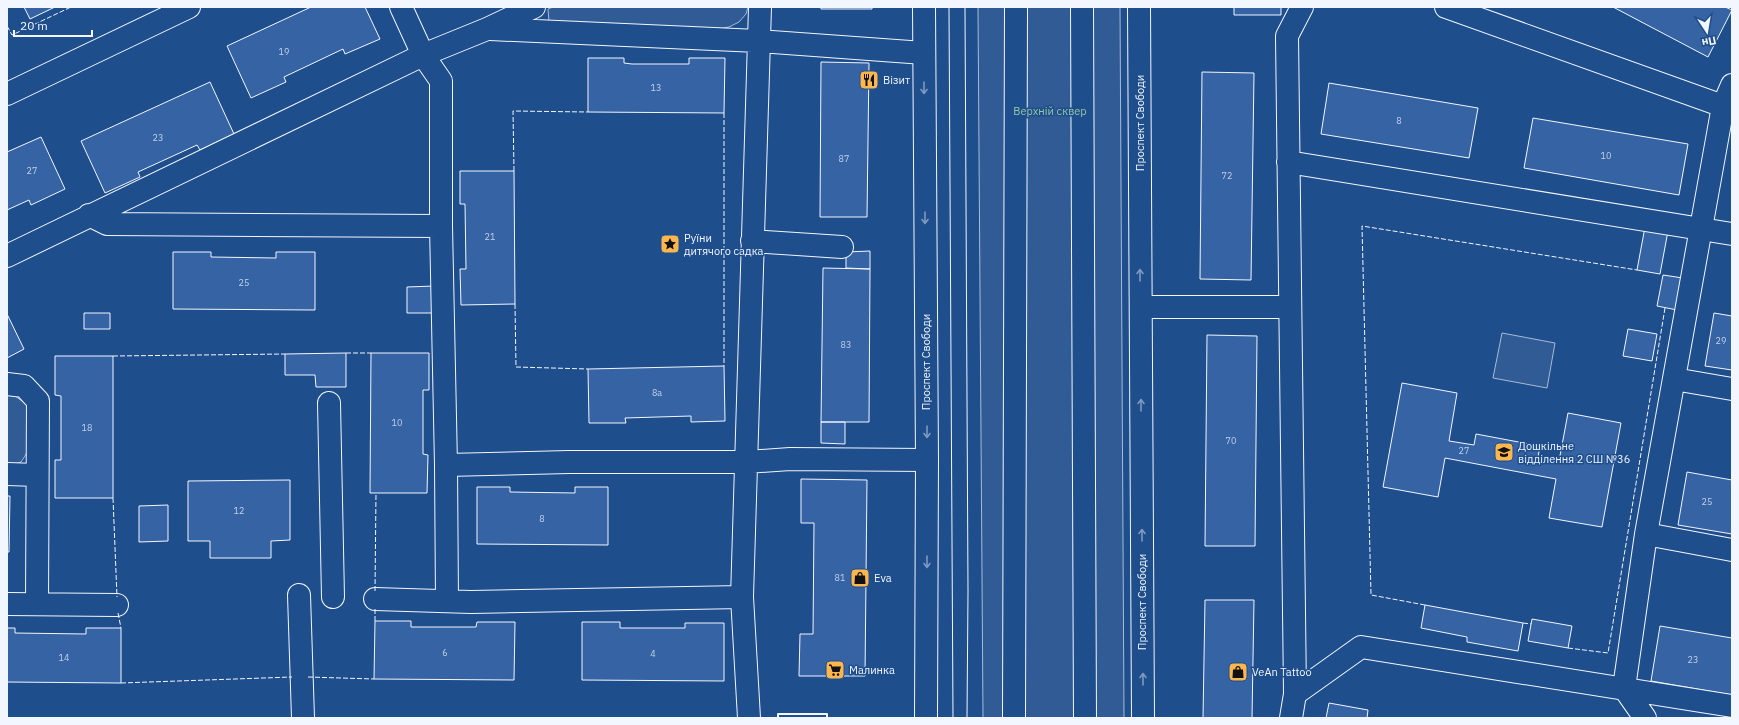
<svg xmlns="http://www.w3.org/2000/svg" width="1739" height="725" font-family="'IBM Plex Sans',sans-serif">
  <style>
    .built { fill: #305b95; stroke: #a8bbd7 }
    .building { fill: #3563a3; stroke: #f2f6ff }
    .lines { fill: none; stroke-linecap: round; stroke-linejoin: round }
    .minor-casing { stroke: #f2f6ff; stroke-width: 24 }
    .major-casing { stroke: #f2f6ff; stroke-width: 24 }
    .minor { stroke: #1f4e8c; stroke-width: 22 }
    .major { stroke: #1f4e8c; stroke-width: 22 }
    .tram { stroke: #f2f6ff; stroke-width: 1 }
    .fence { stroke: #f2f6ff; stroke-width: 1; stroke-dasharray: 5 2; stroke-linecap: butt }
    .wall { stroke: #f2f6ff; stroke-width: 2 }
    .oneway { stroke: #7e9ac0 }
    .labels { text-anchor: middle; stroke-width: 3; stroke-linejoin: round; paint-order: stroke }
    .number-label { font-size: 9px; fill: #c3d1e8 }
    .poi-label { font-size: 11px; fill: #f2f6ff; stroke: #1f4e8c; text-anchor: start }
    .park-label { font-size: 11px; fill: #97c8a6; stroke: #1f4e8c }
    .street-label { font-size: 11px; fill: #f2f6ff; stroke: #1f4e8c }
  </style>
  <rect width="100%" height="100%" fill="#1f4e8c"/>
  <path class="built" d="M 553,7 L 748,7 L 746,14 L 739,22 L 729,27 L 718,29 L 549,22 L 548,9 Z
    M 978,7 L 1120,7 L 1124,718 L 983,718 Z
    M 1502,333 L 1555,343 L 1547,388 L 1493,378 Z
    M 7,393 L 15,396 L 29,406 L 30,446 L 25,456 L 21,462 L 7,467 Z"/>
  <path class="building" d="M 24,7 L 55,7 L 30,19 Z
    M 311,7 L 365,7 L 380,39 L 345,54 L 343,49 L 284,77 L 286,82 L 251,98 L 227,46 Z
    M 821,7 L 872,7 L 872,9 L 821,9 Z
    M 1234,7 L 1281,7 L 1281,15 L 1234,15 Z
    M 1613,7 L 1725,7 L 1732,10 L 1708,57 Z
    M 588,58 L 624,58 L 624,63 L 632,64 L 689,64 L 689,58 L 725,58 L 724,113 L 588,112 Z
    M 821,62 L 869,63 L 867,217 L 820,217 Z
    M 1202,72 L 1254,73 L 1251,280 L 1200,279 Z
    M 210,82 L 234,134 L 200,150 L 197,145 L 138,172 L 140,177 L 105,193 L 81,141 Z
    M 1329,83 L 1478,108 L 1469,158 L 1321,134 Z
    M 1533,118 L 1688,144 L 1679,195 L 1524,168 Z
    M 41,137 L 65,189 L 31,205 L 29,200 L 7,210 L 7,152 Z
    M 460,171 L 514,171 L 515,304 L 461,305 L 460,269 L 466,269 L 465,204 L 460,204 Z
    M 1645,227 L 1668,231 L 1660,274 L 1637,270 Z
    M 870,251 L 870,269 L 846,268 L 846,252 Z
    M 173,252 L 211,252 L 211,257 L 276,258 L 276,252 L 315,252 L 315,310 L 173,309 Z
    M 823,268 L 870,269 L 869,422 L 821,422 Z
    M 1663,275 L 1683,278 L 1677,310 L 1657,306 Z
    M 434,286 L 434,313 L 407,313 L 407,287 Z
    M 84,313 L 110,313 L 110,329 L 84,329 Z
    M 1714,313 L 1732,316 L 1732,370 L 1705,366 Z
    M 7,314 L 24,349 L 7,358 Z
    M 1628,329 L 1657,334 L 1652,361 L 1623,356 Z
    M 1207,335 L 1257,336 L 1255,546 L 1205,546 Z
    M 346,353 L 346,387 L 316,387 L 315,375 L 285,375 L 285,354 Z
    M 371,353 L 429,353 L 429,390 L 423,390 L 423,454 L 428,455 L 427,493 L 370,493 Z
    M 55,356 L 113,356 L 113,498 L 55,498 L 55,460 L 61,460 L 61,396 L 55,395 Z
    M 724,366 L 725,421 L 691,422 L 691,416 L 625,418 L 626,423 L 589,423 L 588,369 Z
    M 1402,383 L 1457,393 L 1449,441 L 1474,445 L 1476,434 L 1540,446 L 1538,457 L 1559,461 L 1568,413 L 1621,423 L 1602,527 L 1549,518 L 1556,479 L 1445,458 L 1438,497 L 1383,487 Z
    M 821,422 L 845,422 L 845,444 L 821,443 Z
    M 1687,472 L 1732,480 L 1732,534 L 1678,525 Z
    M 801,479 L 867,480 L 865,676 L 799,676 L 800,634 L 813,634 L 814,523 L 801,523 Z
    M 290,480 L 290,540 L 271,541 L 271,558 L 210,558 L 210,541 L 188,541 L 188,481 Z
    M 477,487 L 510,487 L 510,492 L 575,493 L 575,487 L 608,487 L 608,545 L 477,544 Z
    M 7,496 L 10,496 L 9,552 L 7,552 Z
    M 168,505 L 168,541 L 139,542 L 139,506 Z
    M 1205,600 L 1254,600 L 1252,718 L 1203,718 Z
    M 1425,605 L 1523,623 L 1518,651 L 1467,642 L 1467,637 L 1421,628 Z
    M 1532,619 L 1572,626 L 1568,648 L 1528,641 Z
    M 375,621 L 411,621 L 411,627 L 476,627 L 477,622 L 515,622 L 514,680 L 374,679 Z
    M 582,622 L 620,622 L 620,628 L 685,628 L 685,623 L 724,623 L 724,681 L 582,680 Z
    M 1660,626 L 1732,638 L 1732,695 L 1651,681 Z
    M 7,628 L 15,628 L 15,633 L 86,634 L 86,628 L 121,628 L 121,683 L 7,682 Z
    M 1329,703 L 1368,710 L 1367,718 L 1326,718 Z"/>
  <g class="lines">
    <g class="minor-casing">
      <path id="minor" d="M 401,7 L 423,55 L 441,81 L 441,226
        M 1082,7 L 1085,718
        M 1446,7 L 1723,106
        M 490,29 L 758,41 L 924,53
        M 7,94 L 189,7
        M 1288,162 L 1732,234
        M 89,215 L 107,224 L 441,226 L 446,465
        M 752,241 L 842,247
        M 7,256 L 423,55 L 487,29 L 534,7
        M 1141,307 L 1290,307
        M 1674,379 L 1732,389
        M 7,384 L 24,386 L 38,401 L 37,604
        M 329,403 L 333,597
        M 7,474 L 37,475
        M 1646,534 L 1732,550
        M 299,595 L 303,718
        M 375,599 L 471,602 L 742,597
        M 447,601 L 446,465 L 569,462 L 746,462 L 790,459 L 927,460
        M 7,604 L 117,605
        M 1295,694 L 1361,647 L 1732,706
        M 749,718 L 742,597 L 760,7
        M 1014,718 L 1016,7
        M 1291,718 L 1295,694 L 1287,36 L 1302,7
        M 1645,718 L 1624,688 L 1646,534 L 1723,106 L 1732,85"/>
    </g>
    <g class="major-casing">
      <path id="major" d="M 924,7 L 927,460 L 926,718
        M 1139,7 L 1143,718"/>
    </g>
    <use href="#minor" class="minor"/>
    <use href="#major" class="major"/>
    <path class="tram" d="M 949,7 L 953,718
      M 965,7 L 968,592 L 967,718"/>
    <path class="fence" d="M 7,26 L 12,35 L 71,7
      M 724,113 L 724,366
      M 514,171 L 513,111 L 588,112
      M 515,304 L 516,367 L 588,369
      M 346,353 L 371,353
      M 113,356 L 285,354
      M 113,498 L 117,597
      M 375,591 L 376,493
      M 1425,605 L 1371,595 L 1362,226 L 1637,270
      M 118,613 L 121,628
      M 375,621 L 375,607
      M 1523,623 L 1531,624
      M 1568,648 L 1608,653 L 1665,308
      M 308,677 L 374,679
      M 121,683 L 292,677"/>
    <path class="wall" d="M 778,718 L 778,714 L 827,714 L 827,718"/>
  </g>
  <defs><path id="oneway-shaft" d="M-6 0H5M1.5-3L5.5 0L1.5 3" fill="none" stroke-width="1.6" stroke-linecap="round" stroke-linejoin="round"/></defs>
  <g class="oneway">
    <use href="#oneway-shaft" transform="translate(924 88) rotate(90)"/>
    <use href="#oneway-shaft" transform="translate(925 218) rotate(90)"/>
    <use href="#oneway-shaft" transform="translate(1140 275) rotate(-90)"/>
    <use href="#oneway-shaft" transform="translate(1141 405) rotate(-90)"/>
    <use href="#oneway-shaft" transform="translate(927 432) rotate(90)"/>
    <use href="#oneway-shaft" transform="translate(1142 535) rotate(-90)"/>
    <use href="#oneway-shaft" transform="translate(927 562) rotate(90)"/>
    <use href="#oneway-shaft" transform="translate(1143 679) rotate(-90)"/>
  </g>
  <defs>
    <g id="restaurant-square" transform="scale(1)"><rect x="-9" y="-9" width="18" height="18" rx="4" fill="#ffb74d" stroke="#1f4e8c"/><path d="M-5-6h1v4h1v-4h1v4h1v-4h1v5L-1.5 .5V6h-2V.5L-5-1ZM5-6V6H3V1.5H1.5Q1.5-4 5-6Z" fill="#111"/></g>
    <g id="sight-square" transform="scale(1)"><rect x="-9" y="-9" width="18" height="18" rx="4" fill="#ffb74d" stroke="#1f4e8c"/><path d="M0-6L1.8-2.2L6-1.7L2.9 1.2L3.7 5.4L0 3.3L-3.7 5.4L-2.9 1.2L-6-1.7L-1.8-2.2Z" fill="#111"/></g>
    <g id="school-square" transform="scale(1)"><rect x="-9" y="-9" width="18" height="18" rx="4" fill="#ffb74d" stroke="#1f4e8c"/><path d="M0-5L7-2L0 1L-7-2ZM-4 1L0 2.5L4 1V4Q0 6-4 4Z" fill="#111"/></g>
    <g id="shop-square" transform="scale(1)"><rect x="-9" y="-9" width="18" height="18" rx="4" fill="#ffb74d" stroke="#1f4e8c"/><path d="M-5-2.5h2.3a2.7 3.5 0 0 1 5.4 0H5L5.5 6h-11ZM-1.5-2.5h3a1.5 2.3 0 0 0-3 0Z" fill="#111"/></g>
    <g id="supermarket-square" transform="scale(1)"><rect x="-9" y="-9" width="18" height="18" rx="4" fill="#ffb74d" stroke="#1f4e8c"/><path d="M-6-5.5h2.5l.6 2H6L4.5 2H-2.5L-4.4-4H-6ZM-1.5 3.2a1.3 1.3 0 1 0 .1 0ZM3 3.2a1.3 1.3 0 1 0 .1 0Z" fill="#111"/></g>
  </defs>
  <g fill-rule="evenodd">
    <use href="#restaurant-square" x="869" y="80"/>
    <use href="#sight-square" x="670" y="244"/>
    <use href="#school-square" x="1504" y="452"/>
    <use href="#shop-square" x="860" y="578"/>
    <use href="#supermarket-square" x="835" y="670"/>
    <use href="#shop-square" x="1238" y="672"/>
  </g>
  <g class="labels">
    <g class="number-label">
      <text x="284" y="55">19</text>
      <text x="656" y="91">13</text>
      <text x="1399" y="124">8</text>
      <text x="158" y="141">23</text>
      <text x="1606" y="159">10</text>
      <text x="844" y="162">87</text>
      <text x="32" y="174">27</text>
      <text x="1227" y="179">72</text>
      <text x="490" y="240">21</text>
      <text x="244" y="286">25</text>
      <text x="1721" y="344">29</text>
      <text x="846" y="348">83</text>
      <text x="657" y="396">8а</text>
      <text x="397" y="426">10</text>
      <text x="87" y="431">18</text>
      <text x="1231" y="444">70</text>
      <text x="1464" y="454">27</text>
      <text x="1707" y="505">25</text>
      <text x="239" y="514">12</text>
      <text x="542" y="522">8</text>
      <text x="840" y="581">81</text>
      <text x="445" y="656">6</text>
      <text x="653" y="657">4</text>
      <text x="64" y="661">14</text>
      <text x="1693" y="663">23</text>
    </g>
    <g class="poi-label">
      <text x="883" y="84">Візит</text>
      <text x="684" y="242">Руїни<tspan x="684" dy="13">дитячого садка</tspan></text>
      <text x="1518" y="450">Дошкільне<tspan x="1518" dy="13">відділення 2 СШ №36</tspan></text>
      <text x="874" y="582">Eva</text>
      <text x="849" y="674">Малинка</text>
      <text x="1252" y="676">VeAn Tattoo</text>
    </g>
    <g class="park-label">
      <text x="1050" y="115">Верхній сквер</text>
    </g>
    <g class="street-label">
      <text transform="translate(1140 123) rotate(-90)" y="4">Проспект Свободи</text>
      <text transform="translate(926 362) rotate(-90)" y="4">Проспект Свободи</text>
      <text transform="translate(1142 602) rotate(-90)" y="4">Проспект Свободи</text>
    </g>
  </g>
  <rect width="1739" height="725" fill="none" stroke="#f2f6ff" stroke-width="16"/>
  <g transform="translate(1707 32) rotate(168)" stroke="#1f4e8c" stroke-width="3" paint-order="stroke">
  <path d="M0-3L7 15L0 10L-7 15Z" fill="#f2f6ff"/>
  <text y="-6" font-size="11" font-weight="bold" text-anchor="middle" fill="#f2f6ff">Пн</text>
  </g>
  <path d="M14 30v6h78v-6" fill="none" stroke="#f2f6ff" stroke-width="2"/>
  <text x="20" y="30" font-size="12" fill="#f2f6ff" stroke="#1f4e8c" stroke-width="3" paint-order="stroke">20 m</text>
</svg>
